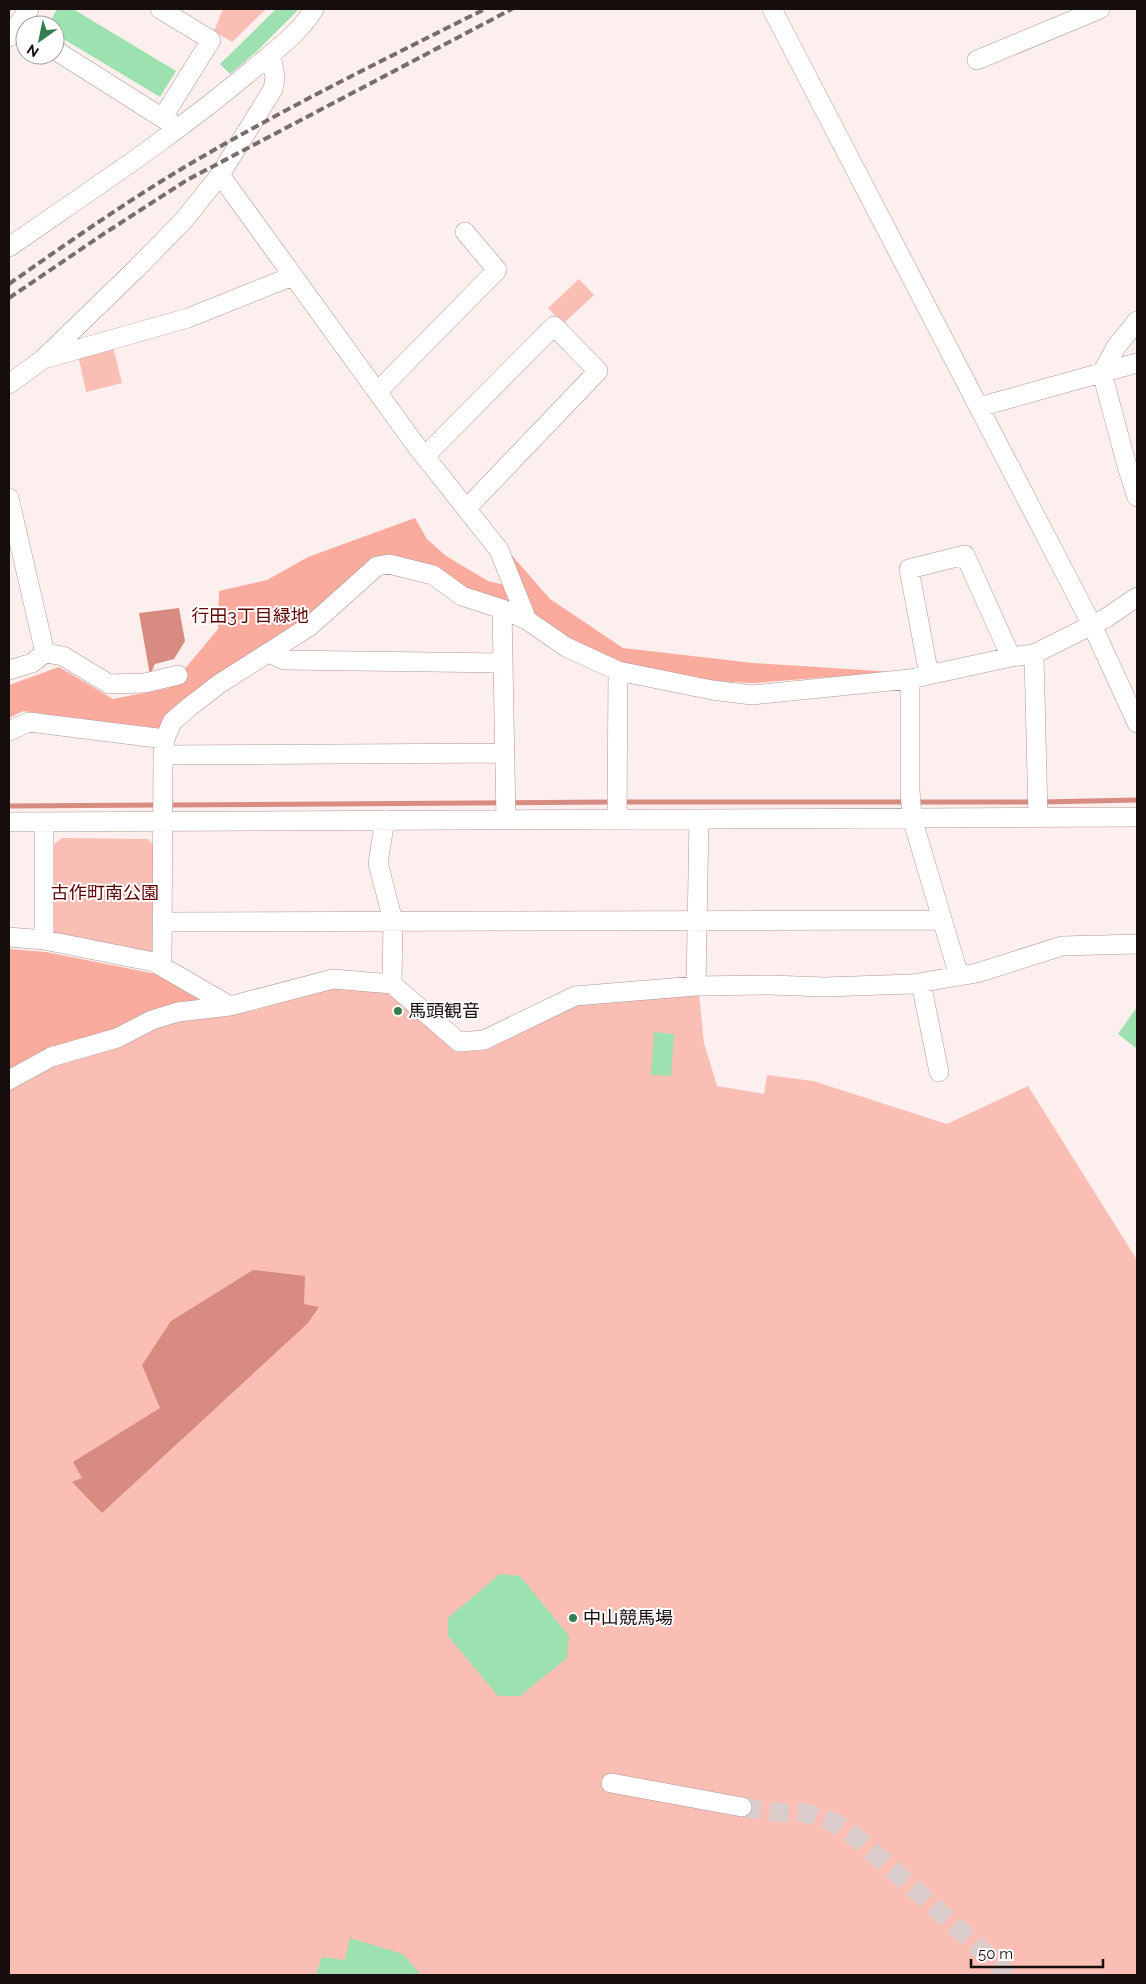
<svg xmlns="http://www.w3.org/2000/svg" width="1146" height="1984" font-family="Raleway,'Noto Sans JP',sans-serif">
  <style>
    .green { fill: #fabeb4 }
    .forest { fill: #faab9e }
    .water { fill: #d88b80 }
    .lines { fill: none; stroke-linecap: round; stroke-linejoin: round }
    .stream { stroke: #d88b80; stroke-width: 5 }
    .building { fill: #9ee1b0 }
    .minor-tunnel { stroke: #dacdcb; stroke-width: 19; stroke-dasharray: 19 9; stroke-linecap: butt }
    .minor-casing { stroke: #ad9895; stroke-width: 20 }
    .minor { stroke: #fff; stroke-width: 19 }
    .rail { stroke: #776d6c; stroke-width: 4; stroke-dasharray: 8 4; stroke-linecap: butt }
    .poi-dot { fill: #347f4e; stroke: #fff; stroke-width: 2 }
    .labels { text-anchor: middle; stroke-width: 4; stroke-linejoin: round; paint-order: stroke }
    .park-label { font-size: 18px; fill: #5f0000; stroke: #fff }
    .poi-label { font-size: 18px; fill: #150e0d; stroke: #fff; text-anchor: start }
  </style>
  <rect width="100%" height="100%" fill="#fdefed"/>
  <path class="green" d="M 223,9 L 266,9 L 232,42 L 214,31 Z
    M 579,279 L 594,295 L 563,324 L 548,308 Z
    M 113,347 L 122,383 L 86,392 L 78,355 Z
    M 62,838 L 148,839 L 157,848 L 158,956 L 52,936 L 53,845 Z
    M 340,986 L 388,990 L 458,1052 L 487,1050 L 578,1003 L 699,994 L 704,1043 L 717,1086 L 764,1094 L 767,1075 L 813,1081 L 947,1124 L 1028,1086 L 1137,1260 L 1137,1975 L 9,1975 L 9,1088 L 55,1063 L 155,1024 L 224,1012 L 252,1011 Z"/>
  <path class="forest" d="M 415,518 L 427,539 L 446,556 L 488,581 L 522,589 L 509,552 L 550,599 L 623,648 L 753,663 L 894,672 L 754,683 L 711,681 L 613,661 L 392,558 L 371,558 L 306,619 L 216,676 L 157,730 L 23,711 L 9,718 L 9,685 L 59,667 L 113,699 L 169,688 L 218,629 L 219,591 L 267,580 L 308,557 Z
    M 9,949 L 46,952 L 156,974 L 210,1001 L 40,1052 L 9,1070 Z"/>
  <path class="water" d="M 179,608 L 185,641 L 174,659 L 155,664 L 150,675 L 139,613 Z
    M 253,1270 L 305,1276 L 304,1304 L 319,1307 L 308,1323 L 102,1513 L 72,1482 L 82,1478 L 73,1462 L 160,1408 L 142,1365 L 171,1321 Z"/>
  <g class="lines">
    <path class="stream" d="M 622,802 L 1033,802
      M 1042,802 L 1137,800
      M 167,805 L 613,802
      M 9,806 L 158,805"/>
  </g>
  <path class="building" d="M 57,9 L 73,9 L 176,71 L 160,97 L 55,34 L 55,25 L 48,25 Z
    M 276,9 L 299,9 L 256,52 L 230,74 L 220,64 Z
    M 1137,1007 L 1137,1049 L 1118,1034 Z
    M 654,1032 L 674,1034 L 671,1076 L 651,1075 Z
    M 500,1574 L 520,1576 L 569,1636 L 567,1658 L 520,1696 L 498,1696 L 448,1636 L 448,1618 Z
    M 350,1938 L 403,1954 L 421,1975 L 316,1975 L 322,1957 L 345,1960 Z"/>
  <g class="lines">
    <path class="minor-tunnel" d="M 742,1807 L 774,1812 L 806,1813 L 835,1823 L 861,1841 L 1009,1975"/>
    <g class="minor-casing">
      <path id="minor" d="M 160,9 L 211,40 L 163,117
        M 772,9 L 1092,625 L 1137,723
        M 9,37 L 29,9
        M 55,50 L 172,124
        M 977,60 L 1100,9
        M 220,175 L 415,444 L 499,550 L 527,620
        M 9,247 C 91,190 175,135 252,70 C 273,52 300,33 314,9
        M 1137,321 L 1116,347 L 1102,373 L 1127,466 L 1137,497
        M 47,358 L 188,318 L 293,276
        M 9,384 L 43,359 L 137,268 L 184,220 L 220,175 L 273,89 L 275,77 L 271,55
        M 378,391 L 497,270 L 465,232
        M 979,407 L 1137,363
        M 425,456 L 554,326 L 598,371 L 467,508
        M 9,498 L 45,653 L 32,663 L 9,670
        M 502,609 L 506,819
        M 45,653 L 63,656 L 109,684 L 145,683 L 178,675
        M 269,653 L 284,660 L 503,663
        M 1034,654 L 1038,817
        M 929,675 L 909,569 L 965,555 L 1011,657
        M 910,679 L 910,790 L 912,818 L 959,976
        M 9,731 L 29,722 L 165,739 L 163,755 L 162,966
        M 165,739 L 172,722 L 188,708 L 219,684 L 310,626 L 377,566 L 389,564 L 433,575 L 462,596 L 502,609 L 527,620 L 566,647 L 618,671 L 712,690 L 752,695 L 910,679 L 1011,657 L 1034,654 L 1106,618 L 1137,597
        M 163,755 L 505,753
        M 617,819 L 618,671
        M 385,820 L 378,863 L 393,921 L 392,984
        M 9,822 L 1137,817
        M 44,822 L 44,940
        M 162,922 L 942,920
        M 9,937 L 44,940 L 154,962 L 230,1006 L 333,979 L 392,984 L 459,1042 L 484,1040 L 575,996 L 696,986 L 770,985 L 825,987 L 912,984 L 977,973 L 1062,946 L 1137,944
        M 921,983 L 939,1072
        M 696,986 L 699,819
        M 9,1080 L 51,1057 L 117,1038 L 152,1020 L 178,1012 L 230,1006
        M 611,1783 L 742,1807"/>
    </g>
    <use href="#minor" class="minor"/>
    <path class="rail" d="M 9,284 C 66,244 123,204 183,168 C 281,110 383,60 485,9
      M 9,298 L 105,233 L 187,180 L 512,9"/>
  </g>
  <g class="poi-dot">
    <circle cx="398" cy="1011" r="5"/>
    <circle cx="573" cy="1618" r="5"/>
  </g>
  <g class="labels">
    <g class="park-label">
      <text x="250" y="622">行田3丁目緑地</text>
      <text x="105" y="899">古作町南公園</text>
    </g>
    <g class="poi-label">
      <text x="408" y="1017">馬頭観音</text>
      <text x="583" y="1624">中山競馬場</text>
    </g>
  </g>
  <rect width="1146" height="1984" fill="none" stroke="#150e0d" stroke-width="20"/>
  <g transform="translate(40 40) rotate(213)"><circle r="24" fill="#ffffff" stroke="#a19f9e"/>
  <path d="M0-4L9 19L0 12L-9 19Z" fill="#347f4e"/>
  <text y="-8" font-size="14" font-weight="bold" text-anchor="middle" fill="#150e0d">N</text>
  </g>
  <path d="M971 1959v8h132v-8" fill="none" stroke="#150e0d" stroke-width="2.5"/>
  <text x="978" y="1959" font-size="15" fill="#150e0d" stroke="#ffffff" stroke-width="4" paint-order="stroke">50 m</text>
</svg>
